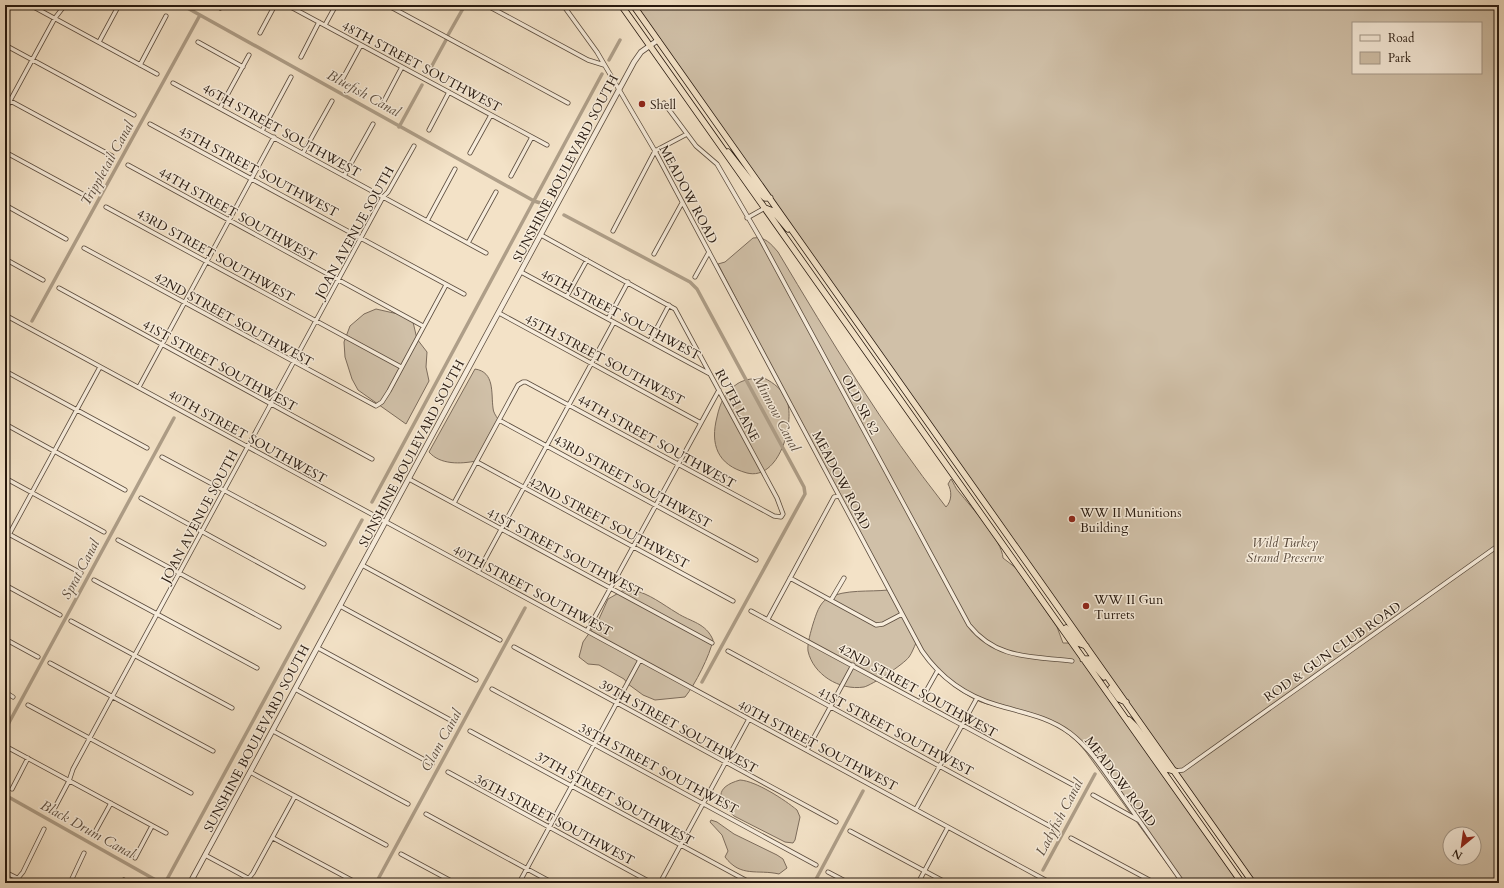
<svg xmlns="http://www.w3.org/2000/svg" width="1504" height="888" font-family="Cardo,serif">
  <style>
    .green { fill: #d0c0a8; stroke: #7c6c5c; fill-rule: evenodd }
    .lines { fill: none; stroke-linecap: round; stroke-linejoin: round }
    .canal { stroke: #ae9e88; stroke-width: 3.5 }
    .minor-casing { stroke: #5a4b3d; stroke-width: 5 }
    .tertiary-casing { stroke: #5a4b3d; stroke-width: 6 }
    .trunk-casing { stroke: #27190f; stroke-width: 7 }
    .minor { stroke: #f7ecdb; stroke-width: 3.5 }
    .tertiary { stroke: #f7ecdb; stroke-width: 4.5 }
    .trunk { stroke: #f3e2c7; stroke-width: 5.5 }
    .poi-dot { fill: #8f2418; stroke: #f7ecdb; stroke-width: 1.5 }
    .labels { text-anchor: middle; stroke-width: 3; stroke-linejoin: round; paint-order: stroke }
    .street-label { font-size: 13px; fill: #27190f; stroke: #f7ecdb }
    .poi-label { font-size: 13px; fill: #27190f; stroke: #f7ecdb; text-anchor: start }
    .park-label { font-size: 13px; font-style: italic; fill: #5a4b3d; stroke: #f7ecdb }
    .water-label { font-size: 14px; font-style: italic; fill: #5d4e3f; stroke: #f7ecdb }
  </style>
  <rect width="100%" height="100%" fill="#f3e2c7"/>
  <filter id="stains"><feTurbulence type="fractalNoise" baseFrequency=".005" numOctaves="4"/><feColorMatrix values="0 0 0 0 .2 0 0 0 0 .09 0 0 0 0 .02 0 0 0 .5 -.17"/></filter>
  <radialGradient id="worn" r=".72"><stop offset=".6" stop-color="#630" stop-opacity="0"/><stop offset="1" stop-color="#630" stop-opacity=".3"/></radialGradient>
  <path class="green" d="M 636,5 L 1499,5 L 1499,883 L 1255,883 ZM 1353,23 L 1481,23 L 1481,73 L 1353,73 ZM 1450,834 L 1474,834 L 1474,858 L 1450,858 Z
    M 753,238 C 765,236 771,244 778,252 C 830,339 883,427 946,507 C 952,501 952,491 948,484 L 951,479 C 954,483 955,488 959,492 C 971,507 1002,540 1003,558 L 1016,568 L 1057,627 L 1063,643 L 1070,643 L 1239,883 L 1181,883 L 1086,752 C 1066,727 1041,716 1011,708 C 1001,705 990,706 981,702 C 950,688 935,670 916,643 C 914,647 912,653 909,657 C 904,664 872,685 864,687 C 839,691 813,674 808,651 C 807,644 811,631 813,624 C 816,615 819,603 828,598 C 845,589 870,592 888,590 L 718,264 L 725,262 Z
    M 376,309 L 398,314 L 413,322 L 417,339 L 427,352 L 426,367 L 429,381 L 406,424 L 358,390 L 352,379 L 345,357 L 344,342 L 350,326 L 364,314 Z
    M 475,369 C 495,372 491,393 493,408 C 493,412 496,416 498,419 L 476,461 C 461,464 440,465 429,452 Z
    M 764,378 C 774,383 783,390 787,401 C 795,423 779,481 747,473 C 717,465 710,444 717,417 C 720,403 725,392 737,384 C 744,379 756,378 764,378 Z
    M 633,590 C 650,594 662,604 677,613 C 691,622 706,623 713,640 C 710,655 695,685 685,697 L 655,700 L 643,695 L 628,684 L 624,679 L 599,665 L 588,664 L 579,657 L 583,642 L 599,619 L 608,599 L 622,591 Z
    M 740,780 C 756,781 785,800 797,810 L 800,817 L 795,840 L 793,843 L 785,842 L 734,816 C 716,800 715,787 740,780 Z
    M 711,820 L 717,822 L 734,834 L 777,855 L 783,859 L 787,868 L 779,874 C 757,869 741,878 725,857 L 728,851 L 722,835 L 710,822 Z"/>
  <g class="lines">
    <path class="canal" d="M 182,5 L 534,201 L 547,205
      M 448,35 L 465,5
      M 609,60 L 620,40
      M 428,73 L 446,40
      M 399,127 L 422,85
      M 564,215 L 690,282 L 697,289 L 804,487 L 805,494 L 702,682
      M 32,321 L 200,15
      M 372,502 L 602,74
      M 5,730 L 174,418
      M 5,795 L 161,883
      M 1043,870 L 1095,774
      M 165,883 L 362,520
      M 376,883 L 525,608
      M 814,883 L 863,791"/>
    <g class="minor-casing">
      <path id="minor" d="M 30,5 L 157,74
        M 287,5 L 547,145
        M 387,5 L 568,103
        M 486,5 L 588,60 L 604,65
        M 563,5 L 597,52 L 655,151 L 922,651 C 940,677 966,696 997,705 C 1023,713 1047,716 1070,733 C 1091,749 1105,772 1120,793 C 1141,823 1162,853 1183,883
        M 220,8 L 222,5
        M 325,25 L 336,5
        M 260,33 L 275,5
        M 99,42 L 119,5
        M 198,42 L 243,67
        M 5,45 L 134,115
        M 301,57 L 319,22
        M 140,65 L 166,16
        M 342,80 L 361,45
        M 173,83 L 486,253
        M 5,98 L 112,156
        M 664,103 L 696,146 L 717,164 L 760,238 L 969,625 C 997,660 1032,656 1072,661
        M 382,105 L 402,67
        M 220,108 L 249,55
        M 5,110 L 55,18 L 65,5
        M 150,124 L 464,294
        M 429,130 L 449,92
        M 262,131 L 291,77
        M 5,152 L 88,197
        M 303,153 L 332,101
        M 470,153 L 491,115
        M 128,165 L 423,326
        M 344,176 L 373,124
        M 511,176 L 532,137
        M 5,205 L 66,239
        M 106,207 L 401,367
        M 747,218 L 765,208
        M 427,221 L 455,169
        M 613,231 L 655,151 L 687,134
        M 468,243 L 496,192
        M 84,248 L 376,406 L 382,402 L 389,391 L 446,285
        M 654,254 L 682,203
        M 5,259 L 43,280
        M 521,272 L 710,374
        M 695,277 L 709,252
        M 59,288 L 372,459
        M 567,296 L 587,260
        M 499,313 L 701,423
        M 5,315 L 1051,883
        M 608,319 L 628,282
        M 650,341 L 669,305
        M 5,371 L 147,448
        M 139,387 L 274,137
        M 499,420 L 756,560
        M 5,424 L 125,490
        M 162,457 L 324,544
        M 477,462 L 733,601
        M 5,478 L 104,532
        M 409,479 L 712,643
        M 141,498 L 303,587
        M 454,503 L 518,385 L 523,382 L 526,382 L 774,516 L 781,517 L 783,514 L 777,498 L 675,309 L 541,235
        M 5,532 L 81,573
        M 118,540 L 279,627
        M 5,542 L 100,367
        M 362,565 L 500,640
        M 478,572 L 614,322
        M 790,578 L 876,625 L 883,624 L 902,614
        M 94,580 L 257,668
        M 5,585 L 60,615
        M 831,600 L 844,578
        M 340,606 L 476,680
        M 751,611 L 1075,786
        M 768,619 L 834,497 L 839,496
        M 71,621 L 232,708
        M 587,631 L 719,390
        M 5,639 L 38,657
        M 514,647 L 836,822
        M 318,648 L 454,722
        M 728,651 L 1055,829
        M 50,663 L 213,751
        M 295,689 L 432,764
        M 492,689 L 816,865
        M 5,692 L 13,697
        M 920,702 L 938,670
        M 28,705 L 191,793
        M 273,731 L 408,804
        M 470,731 L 751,883
        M 5,746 L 166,833
        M 807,750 L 853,665
        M 1175,771 L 1183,770 L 1499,545
        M 250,772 L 386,845
        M 448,772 L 652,883
        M 12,789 L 28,758
        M 1093,795 L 1138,820
        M 916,809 L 977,698
        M 52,813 L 69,781 L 73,769 L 383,197 L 388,192 L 414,146
        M 426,814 L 553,883
        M 850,831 L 947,883
        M 95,832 L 111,803
        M 273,838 L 357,883
        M 1071,838 L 1155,883
        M 401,854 L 455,883
        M 205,855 L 257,883
        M 135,858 L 152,826
        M 5,872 L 27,883
        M 828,872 L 849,883
        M 14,883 L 23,872 L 44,829
        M 70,883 L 84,853
        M 122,883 L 124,880
        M 245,883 L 253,873 L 295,796
        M 519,883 L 640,660
        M 660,883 L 749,719
        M 918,883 L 948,827"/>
    </g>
    <g class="tertiary-casing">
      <path id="tertiary" d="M 190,883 L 634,62 L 641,52 L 658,40"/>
    </g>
    <g class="trunk-casing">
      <path id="trunk" d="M 621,5 L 1242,883
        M 633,5 L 1253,883
        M 728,152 L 760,193 L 765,198 L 770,198
        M 765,208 L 773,211 L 788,229
        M 1066,628 L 1078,643 L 1086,646
        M 1083,659 L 1089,659 L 1104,677
        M 1111,688 L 1119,699 L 1126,702
        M 1129,720 L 1135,726 L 1167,769 L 1175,771"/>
    </g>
    <use href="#minor" class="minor"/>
    <use href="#tertiary" class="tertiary"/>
    <use href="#trunk" class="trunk"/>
  </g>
  <g class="poi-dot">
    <circle cx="642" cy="104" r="4"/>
    <circle cx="1072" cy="519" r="4"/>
    <circle cx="1086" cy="606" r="4"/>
  </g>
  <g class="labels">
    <g class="street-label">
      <text transform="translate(422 66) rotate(28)" y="5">48TH STREET SOUTHWEST</text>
      <text transform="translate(282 130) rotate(29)" y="5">46TH STREET SOUTHWEST</text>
      <text transform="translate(565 168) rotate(-62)" y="5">SUNSHINE BOULEVARD SOUTH</text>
      <text transform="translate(259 171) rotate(28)" y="5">45TH STREET SOUTHWEST</text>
      <text transform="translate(689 194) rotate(62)" y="5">MEADOW ROAD</text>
      <text transform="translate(238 214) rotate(29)" y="5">44TH STREET SOUTHWEST</text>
      <text transform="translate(354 232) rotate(-61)" y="5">JOAN AVENUE SOUTH</text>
      <text transform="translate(216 255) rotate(29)" y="5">43RD STREET SOUTHWEST</text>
      <text transform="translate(621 314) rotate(28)" y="5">46TH STREET SOUTHWEST</text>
      <text transform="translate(234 319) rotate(29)" y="5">42ND STREET SOUTHWEST</text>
      <text transform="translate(605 359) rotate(28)" y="5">45TH STREET SOUTHWEST</text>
      <text transform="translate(220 365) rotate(29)" y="5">41ST STREET SOUTHWEST</text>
      <text transform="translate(861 404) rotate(62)" y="5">OLD SR 82</text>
      <text transform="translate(738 405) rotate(62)" y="5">RUTH LANE</text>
      <text transform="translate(248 436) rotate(29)" y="5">40TH STREET SOUTHWEST</text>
      <text transform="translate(657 441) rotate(29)" y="5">44TH STREET SOUTHWEST</text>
      <text transform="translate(411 453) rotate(-62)" y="5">SUNSHINE BOULEVARD SOUTH</text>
      <text transform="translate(842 480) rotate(62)" y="5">MEADOW ROAD</text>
      <text transform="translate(633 481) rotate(29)" y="5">43RD STREET SOUTHWEST</text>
      <text transform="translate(199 516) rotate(-62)" y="5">JOAN AVENUE SOUTH</text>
      <text transform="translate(609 522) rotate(28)" y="5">42ND STREET SOUTHWEST</text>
      <text transform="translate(565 552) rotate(28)" y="5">41ST STREET SOUTHWEST</text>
      <text transform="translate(533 590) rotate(28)" y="5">40TH STREET SOUTHWEST</text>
      <text transform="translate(1332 651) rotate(-35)" y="5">ROD &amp; GUN CLUB ROAD</text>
      <text transform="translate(918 690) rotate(29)" y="5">42ND STREET SOUTHWEST</text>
      <text transform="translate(679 726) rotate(29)" y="5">39TH STREET SOUTHWEST</text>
      <text transform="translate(896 731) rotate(28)" y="5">41ST STREET SOUTHWEST</text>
      <text transform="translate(256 738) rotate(-62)" y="5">SUNSHINE BOULEVARD SOUTH</text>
      <text transform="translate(818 745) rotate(28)" y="5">40TH STREET SOUTHWEST</text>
      <text transform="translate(659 768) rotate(28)" y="5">38TH STREET SOUTHWEST</text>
      <text transform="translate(1121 781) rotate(53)" y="5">MEADOW ROAD</text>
      <text transform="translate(615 798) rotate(29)" y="5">37TH STREET SOUTHWEST</text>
      <text transform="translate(555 819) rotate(28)" y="5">36TH STREET SOUTHWEST</text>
    </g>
    <g class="poi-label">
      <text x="650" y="109">Shell</text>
      <text x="1080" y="517">WW II Munitions<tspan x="1080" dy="15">Building</tspan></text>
      <text x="1094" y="604">WW II Gun<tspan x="1094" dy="15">Turrets</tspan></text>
    </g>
    <g class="park-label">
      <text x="1285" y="547">Wild Turkey<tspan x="1285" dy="15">Strand Preserve</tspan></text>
    </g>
    <g class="water-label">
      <text transform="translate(364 93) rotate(29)" y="5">Bluefish Canal</text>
      <text transform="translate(107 163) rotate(-61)" y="5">Trippletail Canal</text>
      <text transform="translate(777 413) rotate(62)" y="5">Minnow Canal</text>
      <text transform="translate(80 569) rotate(-62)" y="5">Sprat Canal</text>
      <text transform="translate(441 740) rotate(-61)" y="5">Clam Canal</text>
      <text transform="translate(1059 817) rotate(-62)" y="5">Ladyfish Canal</text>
      <text transform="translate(88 829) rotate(29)" y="5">Black Drum Canal</text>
    </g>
  </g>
  <rect width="1504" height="888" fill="none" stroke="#f3e2c7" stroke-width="20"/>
  <rect x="6" y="6" width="1492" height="876" fill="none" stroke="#27190f" stroke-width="2"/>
  <rect x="10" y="10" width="1484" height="868" fill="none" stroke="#27190f"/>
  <rect x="1352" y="22" width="130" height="52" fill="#f7ecdb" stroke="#a49889"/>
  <rect x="1360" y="35" width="20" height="6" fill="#f7ecdb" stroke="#a49889"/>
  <text x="1388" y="42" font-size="12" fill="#27190f">Road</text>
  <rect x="1360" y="52" width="20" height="12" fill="#d0c0a8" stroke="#a49889"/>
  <text x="1388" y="62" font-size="12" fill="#27190f">Park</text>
  <g transform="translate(1462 846) rotate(209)"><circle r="19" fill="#f7ecdb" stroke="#a49889"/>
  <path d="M0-3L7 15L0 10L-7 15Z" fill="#8f2418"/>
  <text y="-6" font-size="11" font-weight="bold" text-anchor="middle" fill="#27190f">N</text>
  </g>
  <rect width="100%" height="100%" filter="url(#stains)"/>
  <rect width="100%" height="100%" fill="url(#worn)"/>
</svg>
